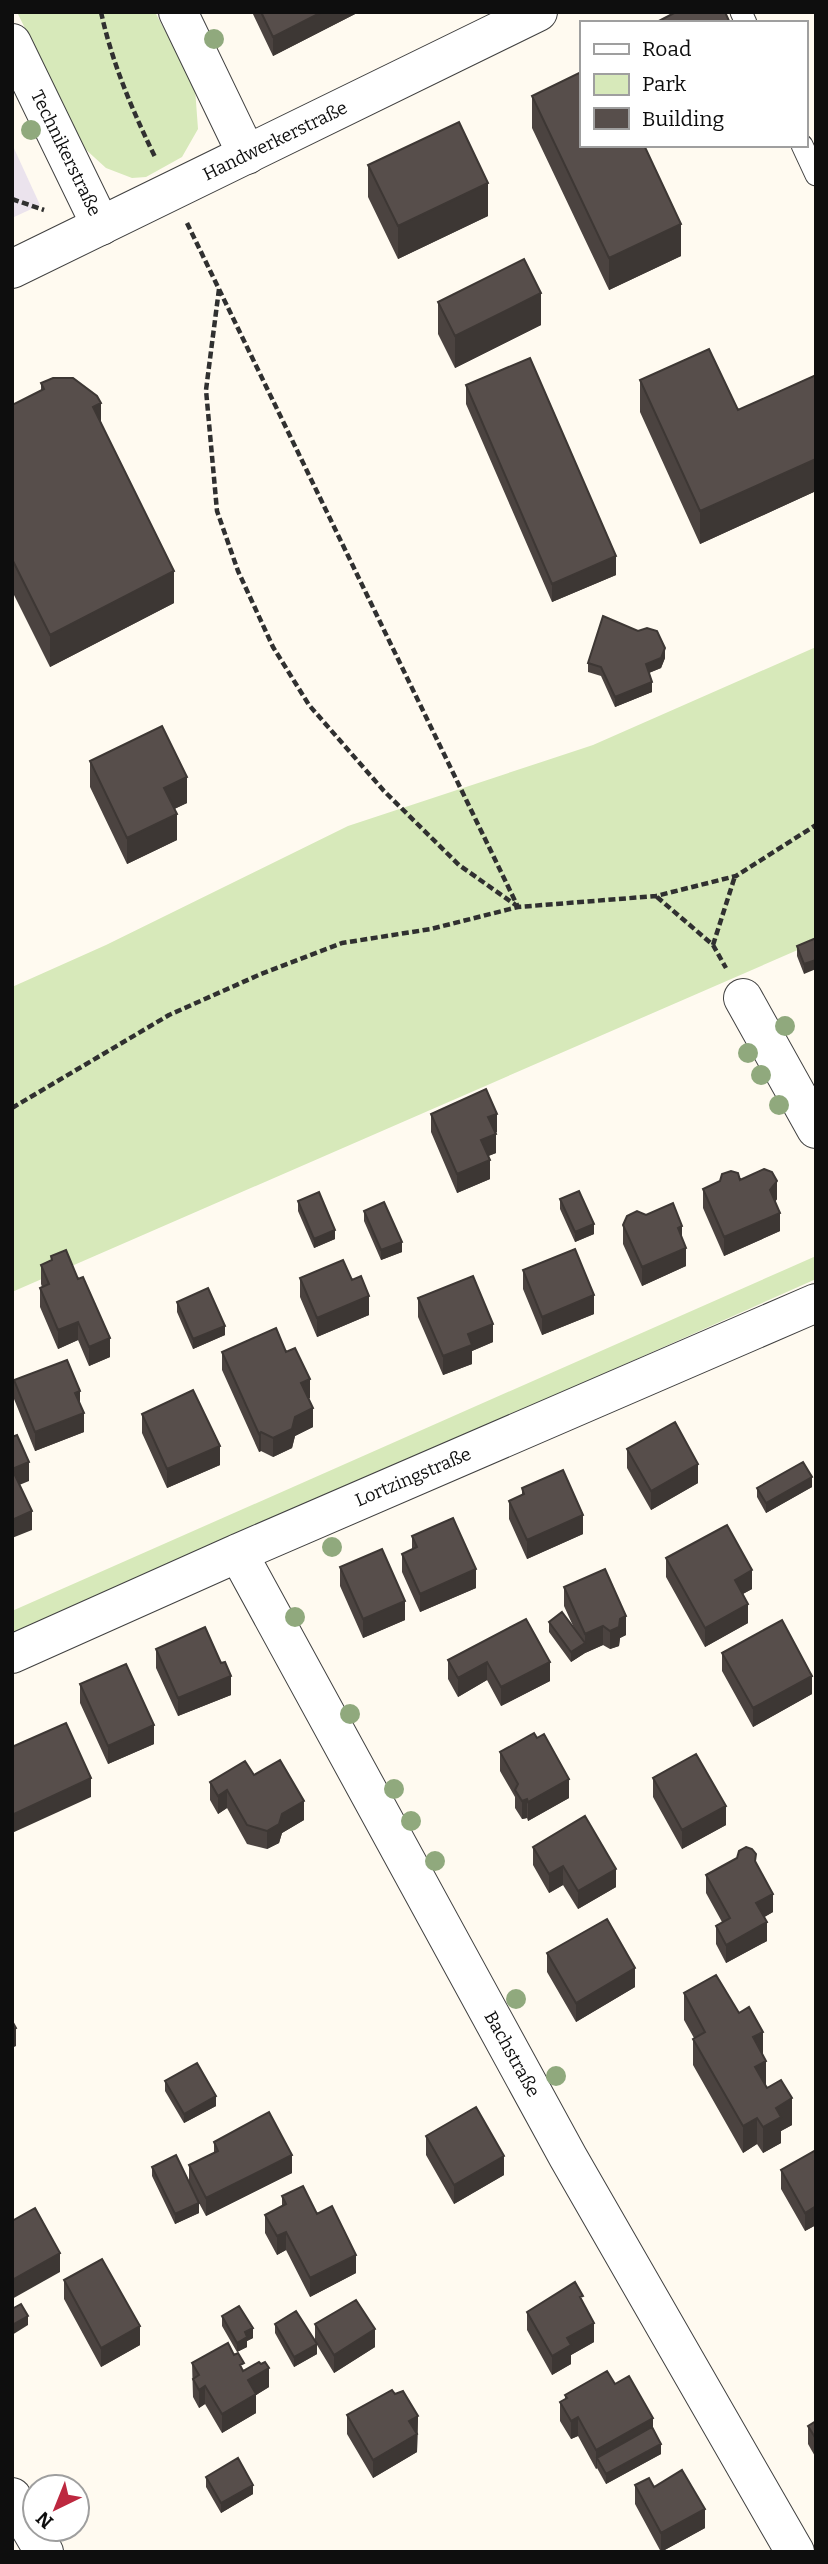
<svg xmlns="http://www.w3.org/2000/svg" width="828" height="2564" font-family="Bitter,serif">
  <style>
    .industrial { fill: #ebe3ed }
    .green { fill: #d7e9ba }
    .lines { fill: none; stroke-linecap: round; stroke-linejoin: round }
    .service-casing { stroke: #414141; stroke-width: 23 }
    .minor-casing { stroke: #414141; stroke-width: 40 }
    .tertiary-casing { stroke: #414141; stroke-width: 40 }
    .path { stroke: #303030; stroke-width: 4.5; stroke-dasharray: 7 3.5; stroke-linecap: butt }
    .service { stroke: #fff; stroke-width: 21 }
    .minor { stroke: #fff; stroke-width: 38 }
    .tertiary { stroke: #fff; stroke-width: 38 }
    .tree { fill: #90a97d }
    .wall { fill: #4b4340 }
    .shaded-wall { fill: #3d3734 }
    .building { fill: #574e4b; stroke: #3d3734; stroke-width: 2 }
    .labels { text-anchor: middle; stroke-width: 7; stroke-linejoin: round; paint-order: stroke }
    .street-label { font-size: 18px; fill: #0e0e0e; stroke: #fff }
  </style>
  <rect width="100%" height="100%" fill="#fffaf0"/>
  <path class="industrial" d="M 12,144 L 40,205 L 12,218 Z"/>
  <path class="green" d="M 17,12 L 155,12 L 195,88 L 198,129 L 182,157 L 146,177 L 132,178 L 106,168 L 83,147 Z
    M 816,647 L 816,942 L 12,1292 L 12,987 L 106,945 L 348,826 L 593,745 Z
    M 816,1256 L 816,1279 L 12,1637 L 12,1611 Z"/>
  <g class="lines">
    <g class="service-casing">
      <path id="service" d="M 741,12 L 746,23
        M 802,145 L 816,175"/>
    </g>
    <g class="minor-casing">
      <path id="minor" d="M 178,12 L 247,155
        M 12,43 L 101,226
        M 743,998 L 816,1129
        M 238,1553 L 568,2157 L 795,2552
        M 12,1654 L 238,1553 L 816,1303
        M 12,2497 L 44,2552"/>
    </g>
    <g class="tertiary-casing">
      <path id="tertiary" d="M 12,269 L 538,12"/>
    </g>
    <path class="path" d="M 101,12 C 112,63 133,112 156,159
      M 12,199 L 44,210
      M 187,223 L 518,907
      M 219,289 L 206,390 L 217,511 L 238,571 L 273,647 L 309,705 L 384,791 L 459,865 L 517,906
      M 657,897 L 713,945 L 726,968
      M 713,945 L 735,876
      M 12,1108 L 169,1015 L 261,974 L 342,943 L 431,929 L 518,907 L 656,896 L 736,876 L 816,825"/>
    <use href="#service" class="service"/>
    <use href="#minor" class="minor"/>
    <use href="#tertiary" class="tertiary"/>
  </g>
  <g class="tree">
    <circle cx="214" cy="39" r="10"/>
    <circle cx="31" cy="130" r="10"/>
    <circle cx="785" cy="1026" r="10"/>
    <circle cx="748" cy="1053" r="10"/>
    <circle cx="761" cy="1075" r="10"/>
    <circle cx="779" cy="1105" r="10"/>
    <circle cx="332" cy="1547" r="10"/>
    <circle cx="295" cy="1617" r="10"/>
    <circle cx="350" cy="1714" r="10"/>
    <circle cx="394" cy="1789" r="10"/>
    <circle cx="411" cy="1821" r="10"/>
    <circle cx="435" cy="1861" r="10"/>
    <circle cx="516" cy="1999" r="10"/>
    <circle cx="556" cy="2076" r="10"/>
  </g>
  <path class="wall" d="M 252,12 L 359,12 L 273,56 Z
    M 532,96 L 681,256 L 609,290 L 532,128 Z
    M 368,165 L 488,216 L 398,259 L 368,197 Z
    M 438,302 L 541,325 L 455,368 L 438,334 Z
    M 816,375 L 816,491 L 700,544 L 640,412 L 640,380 L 738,410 Z
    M 41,383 L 101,422 L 174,603 L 50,667 L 12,591 L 12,405 L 41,391 Z
    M 466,385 L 616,575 L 552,602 L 466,404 Z
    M 665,658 L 661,668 L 649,673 L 652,692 L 615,707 L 601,676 L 588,672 L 588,663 Z
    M 90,761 L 187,803 L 174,809 L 177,840 L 127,864 L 90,787 Z
    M 816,938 L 804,974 L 797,956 L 797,946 Z
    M 431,1114 L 497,1132 L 495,1133 L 496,1153 L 488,1156 L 490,1179 L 457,1193 L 431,1132 Z
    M 740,1180 L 777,1199 L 775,1202 L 780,1231 L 724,1256 L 703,1208 L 703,1189 L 720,1181 Z
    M 560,1199 L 594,1234 L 575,1242 L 560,1209 Z
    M 298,1201 L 335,1239 L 314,1248 L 298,1211 Z
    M 364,1211 L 402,1252 L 381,1260 L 364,1221 Z
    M 623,1225 L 682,1239 L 686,1266 L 642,1286 L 623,1244 Z
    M 51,1256 L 110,1357 L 89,1366 L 78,1340 L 58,1349 L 40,1307 L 40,1288 L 42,1287 L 41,1284 L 41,1265 L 51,1260 Z
    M 523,1270 L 594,1314 L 542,1335 L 523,1289 Z
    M 300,1278 L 369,1315 L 317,1337 L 300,1297 Z
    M 418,1298 L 493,1342 L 472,1351 L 472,1364 L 443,1375 L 418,1317 Z
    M 177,1302 L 225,1335 L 193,1349 L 177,1312 Z
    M 222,1352 L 286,1352 L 310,1398 L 308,1399 L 313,1427 L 295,1436 L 292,1448 L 273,1457 L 261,1451 L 259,1452 L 222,1370 Z
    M 14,1380 L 80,1403 L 84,1432 L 35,1451 L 14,1399 Z
    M 142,1414 L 220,1465 L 167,1488 L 142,1433 Z
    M 627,1449 L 698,1483 L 651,1510 L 627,1468 Z
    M 812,1487 L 766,1513 L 757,1497 L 757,1488 Z
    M 522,1488 L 583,1534 L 527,1559 L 509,1519 L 509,1501 L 522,1495 Z
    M 412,1536 L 476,1588 L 420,1612 L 402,1572 L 402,1554 L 412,1550 Z
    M 666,1558 L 752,1589 L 743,1594 L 748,1623 L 705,1647 L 666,1577 Z
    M 340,1567 L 405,1620 L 363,1638 L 340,1586 Z
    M 564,1587 L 626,1635 L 620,1638 L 619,1646 L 610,1649 L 603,1645 L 585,1653 L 571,1662 L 549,1632 L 549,1622 L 574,1628 L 564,1606 Z
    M 526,1619 L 550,1681 L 501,1706 L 487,1680 L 458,1697 L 448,1679 L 448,1660 Z
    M 156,1649 L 221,1663 L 231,1695 L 178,1716 L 156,1668 Z
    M 722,1653 L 812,1694 L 753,1727 L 722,1671 Z
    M 80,1684 L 154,1744 L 108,1764 L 80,1703 Z
    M 500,1752 L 569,1798 L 528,1821 L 527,1818 L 522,1819 L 515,1808 L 515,1797 L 500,1771 Z
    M 254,1775 L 304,1820 L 282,1833 L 279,1843 L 267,1849 L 247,1844 L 227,1808 L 218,1814 L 210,1800 L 210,1782 Z
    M 653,1778 L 726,1825 L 682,1849 L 653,1797 Z
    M 533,1847 L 616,1887 L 578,1909 L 563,1885 L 549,1893 L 533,1865 Z
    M 756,1863 L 773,1912 L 764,1917 L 767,1941 L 726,1963 L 716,1944 L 716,1926 L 722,1922 L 706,1893 L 706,1875 Z
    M 547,1953 L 635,1987 L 576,2022 L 547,1972 Z
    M 684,1993 L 763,2056 L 766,2086 L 792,2125 L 781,2131 L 781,2143 L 763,2153 L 757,2144 L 743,2153 L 693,2065 L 693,2039 L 694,2038 L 684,2020 Z
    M 165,2081 L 216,2106 L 184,2123 L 165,2091 Z
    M 426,2136 L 504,2175 L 454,2204 L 426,2155 Z
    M 214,2142 L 292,2173 L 206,2216 L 199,2203 L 199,2213 L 175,2224 L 152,2176 L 152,2167 L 189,2183 L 189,2165 L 214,2153 Z
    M 816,2150 L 816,2225 L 805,2231 L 781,2189 L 781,2170 Z
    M 282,2196 L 317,2214 L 356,2273 L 310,2297 L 286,2250 L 277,2255 L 265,2233 L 265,2215 L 282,2206 Z
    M 64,2280 L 140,2345 L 101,2367 L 64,2299 Z
    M 583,2304 L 594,2342 L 571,2355 L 571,2364 L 552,2375 L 527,2330 L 527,2312 Z
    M 222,2316 L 253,2338 L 247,2341 L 247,2347 L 237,2352 L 222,2326 Z
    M 275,2324 L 315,2341 L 315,2324 L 375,2347 L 334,2373 L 317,2345 L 317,2354 L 294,2367 L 275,2333 Z
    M 192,2363 L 244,2370 L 269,2387 L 256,2395 L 256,2413 L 222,2433 L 205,2404 L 199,2408 L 193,2397 Z
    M 615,2384 L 653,2428 L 661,2454 L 606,2484 L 597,2468 L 596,2469 L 578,2436 L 571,2439 L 560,2421 L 560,2402 L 565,2399 L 565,2395 Z
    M 395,2394 L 418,2416 L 417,2452 L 373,2478 L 347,2434 L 347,2415 Z
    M 816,2421 L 816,2458 L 808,2444 L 808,2426 Z
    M 206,2477 L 253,2494 L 221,2513 L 206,2487 Z
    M 635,2485 L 654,2487 L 705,2528 L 661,2552 L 635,2504 Z"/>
  <path class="shaded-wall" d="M 322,12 L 359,12 L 273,56 L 273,37 Z
    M 488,183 L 488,216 L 398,259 L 398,226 Z
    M 681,224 L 681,256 L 609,290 L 609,258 Z
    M 541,293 L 541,325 L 455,368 L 455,336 Z
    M 101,403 L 101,435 L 93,407 Z
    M 816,459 L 816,491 L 700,544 L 700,511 Z
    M 616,556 L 616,575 L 552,602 L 552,584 Z
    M 174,571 L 174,603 L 50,667 L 50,635 Z
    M 665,648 L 665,658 L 661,668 L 646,674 L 646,664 Z
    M 652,682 L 652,692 L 615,707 L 615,697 Z
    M 187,777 L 187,803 L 164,814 L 164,788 Z
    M 177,814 L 177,840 L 127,864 L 127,838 Z
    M 816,960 L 816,969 L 804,974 L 804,964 Z
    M 497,1114 L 497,1132 L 488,1136 L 488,1117 Z
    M 496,1134 L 496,1153 L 481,1159 L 481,1140 Z
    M 490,1160 L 490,1179 L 457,1193 L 457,1174 Z
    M 777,1181 L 777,1199 L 770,1209 L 770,1190 Z
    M 780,1213 L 780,1231 L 724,1256 L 724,1237 Z
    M 594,1224 L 594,1234 L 575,1242 L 575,1232 Z
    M 682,1226 L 682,1245 L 678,1228 Z
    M 335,1230 L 335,1239 L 314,1248 L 314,1239 Z
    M 402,1242 L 402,1252 L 381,1260 L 381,1250 Z
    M 686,1248 L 686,1266 L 642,1286 L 642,1267 Z
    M 594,1295 L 594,1314 L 542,1335 L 542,1317 Z
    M 369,1296 L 369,1315 L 317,1337 L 317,1318 Z
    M 78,1322 L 78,1340 L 58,1349 L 58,1330 Z
    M 493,1324 L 493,1342 L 472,1351 L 472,1364 L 443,1375 L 443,1356 L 468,1334 Z
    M 225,1326 L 225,1335 L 193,1349 L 193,1339 Z
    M 110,1338 L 110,1357 L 89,1366 L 89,1347 Z
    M 310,1379 L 310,1398 L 301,1402 L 301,1383 Z
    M 80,1391 L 80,1409 L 75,1393 Z
    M 313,1408 L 313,1427 L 295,1436 L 292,1448 L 273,1457 L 273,1438 L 295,1417 Z
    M 84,1413 L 84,1432 L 35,1451 L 35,1432 Z
    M 261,1432 L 261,1451 L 259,1452 L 259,1434 Z
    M 220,1446 L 220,1465 L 167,1488 L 167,1469 Z
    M 29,1462 L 29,1481 L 12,1488 L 12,1469 Z
    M 698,1464 L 698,1483 L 651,1510 L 651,1491 Z
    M 812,1477 L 812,1487 L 766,1513 L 766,1503 Z
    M 32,1511 L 32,1530 L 12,1538 L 12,1520 Z
    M 583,1515 L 583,1534 L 527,1559 L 527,1540 Z
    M 476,1569 L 476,1588 L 420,1612 L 420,1594 Z
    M 752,1570 L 752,1589 L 735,1598 L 735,1580 Z
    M 405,1601 L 405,1620 L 363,1638 L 363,1619 Z
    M 748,1604 L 748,1623 L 705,1647 L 705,1628 Z
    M 626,1616 L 626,1635 L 620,1638 L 619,1646 L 610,1649 L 610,1631 L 620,1619 Z
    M 603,1626 L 603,1645 L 585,1653 L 585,1634 Z
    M 585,1643 L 585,1653 L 571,1662 L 571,1652 Z
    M 487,1662 L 487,1680 L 458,1697 L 458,1678 Z
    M 550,1662 L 550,1681 L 501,1706 L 501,1687 Z
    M 231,1676 L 231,1695 L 178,1716 L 178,1698 Z
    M 812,1676 L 812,1694 L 753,1727 L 753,1708 Z
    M 154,1725 L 154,1744 L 108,1764 L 108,1746 Z
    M 91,1778 L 91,1797 L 12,1833 L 12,1815 Z
    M 569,1779 L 569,1798 L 528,1821 L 528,1802 Z
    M 227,1790 L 227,1808 L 218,1814 L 218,1796 Z
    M 527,1799 L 527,1818 L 522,1819 L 522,1801 Z
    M 304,1801 L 304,1820 L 282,1833 L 279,1843 L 267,1849 L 267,1831 L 282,1814 Z
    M 726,1806 L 726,1825 L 682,1849 L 682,1830 Z
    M 563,1866 L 563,1885 L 549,1893 L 549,1874 Z
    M 616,1869 L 616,1887 L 578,1909 L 578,1891 Z
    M 773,1894 L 773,1912 L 756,1922 L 756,1903 Z
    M 767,1922 L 767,1941 L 726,1963 L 726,1945 Z
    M 635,1968 L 635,1987 L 576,2022 L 576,2003 Z
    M 16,2028 L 16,2046 L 12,2048 L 12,2030 Z
    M 763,2032 L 763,2058 L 753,2037 Z
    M 766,2061 L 766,2087 L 755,2067 Z
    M 216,2096 L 216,2106 L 184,2123 L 184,2114 Z
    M 792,2098 L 792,2125 L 781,2131 L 781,2143 L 763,2153 L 763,2127 L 776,2108 Z
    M 757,2118 L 757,2144 L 743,2153 L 743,2126 Z
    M 292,2155 L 292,2173 L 206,2216 L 206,2198 Z
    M 504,2156 L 504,2175 L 454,2204 L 454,2185 Z
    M 199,2203 L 199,2213 L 175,2224 L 175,2214 Z
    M 816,2206 L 816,2225 L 805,2231 L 805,2213 Z
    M 286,2232 L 286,2250 L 277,2255 L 277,2236 Z
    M 60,2253 L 60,2272 L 12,2299 L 12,2280 Z
    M 356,2255 L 356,2273 L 310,2297 L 310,2278 Z
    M 28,2316 L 28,2325 L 12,2335 L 12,2325 Z
    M 594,2323 L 594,2342 L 571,2355 L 571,2364 L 552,2375 L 552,2356 L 567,2338 Z
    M 140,2326 L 140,2345 L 101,2367 L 101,2348 Z
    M 253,2328 L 253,2338 L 247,2341 L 247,2347 L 237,2352 L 237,2343 L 245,2332 Z
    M 375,2329 L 375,2347 L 334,2373 L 334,2355 Z
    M 317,2344 L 317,2354 L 294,2367 L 294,2357 Z
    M 269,2368 L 269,2387 L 256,2395 L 256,2413 L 222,2433 L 222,2414 L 248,2380 Z
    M 205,2386 L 205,2404 L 199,2408 L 199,2390 Z
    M 418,2416 L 417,2452 L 373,2478 L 373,2460 L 409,2421 Z
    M 578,2417 L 578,2436 L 571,2439 L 571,2421 Z
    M 653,2418 L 653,2436 L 597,2458 L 597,2468 L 596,2469 L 596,2450 Z
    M 661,2444 L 661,2454 L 606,2484 L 606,2474 Z
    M 253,2485 L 253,2494 L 221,2513 L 221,2503 Z
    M 705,2509 L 705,2528 L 661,2552 L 661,2533 Z"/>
  <path class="building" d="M 261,12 L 322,12 L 273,37 Z
    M 676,12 L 725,12 L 730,23 L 655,23 Z
    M 581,72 L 581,145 L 644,145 L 681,224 L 609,258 L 532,96 Z
    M 459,122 L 488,183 L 398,226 L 368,165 Z
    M 524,259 L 541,293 L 455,336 L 438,302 Z
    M 709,349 L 738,410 L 816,375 L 816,459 L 700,511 L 640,380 Z
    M 530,358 L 616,556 L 552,584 L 466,385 Z
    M 53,378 L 73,378 L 97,396 L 101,403 L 93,407 L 174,571 L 50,635 L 12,559 L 12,405 L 44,389 L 41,383 Z
    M 603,616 L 638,631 L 647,628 L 657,631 L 665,648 L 661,658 L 646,664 L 652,682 L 615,697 L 601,667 L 588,663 Z
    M 162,726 L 187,777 L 164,788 L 177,814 L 127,838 L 90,761 Z
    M 816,938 L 816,960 L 804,964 L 797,946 Z
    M 486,1089 L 497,1114 L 488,1117 L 496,1134 L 481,1140 L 490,1160 L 457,1174 L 431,1114 Z
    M 764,1169 L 772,1172 L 777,1181 L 770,1190 L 780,1213 L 724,1237 L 703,1189 L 720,1181 L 722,1174 L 731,1171 L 738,1173 L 740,1180 Z
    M 579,1191 L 594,1224 L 575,1232 L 560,1199 Z
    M 319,1192 L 335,1230 L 314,1239 L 298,1201 Z
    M 384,1202 L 402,1242 L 381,1250 L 364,1211 Z
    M 673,1203 L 682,1226 L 678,1228 L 686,1248 L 642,1267 L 623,1225 L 627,1216 L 637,1211 L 646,1215 Z
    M 575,1249 L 594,1295 L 542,1317 L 523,1270 Z
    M 66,1250 L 78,1279 L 83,1277 L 110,1338 L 89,1347 L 78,1322 L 58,1330 L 40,1288 L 49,1284 L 41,1265 L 52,1260 L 51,1256 Z
    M 343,1260 L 352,1280 L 361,1276 L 369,1296 L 317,1318 L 300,1278 Z
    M 473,1276 L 493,1324 L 468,1334 L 472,1345 L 443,1356 L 418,1298 Z
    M 208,1288 L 225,1326 L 193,1339 L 177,1302 Z
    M 276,1328 L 286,1352 L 295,1348 L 310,1379 L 301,1383 L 313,1408 L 295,1417 L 292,1429 L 273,1438 L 261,1432 L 259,1434 L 222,1352 Z
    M 67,1360 L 80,1391 L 75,1393 L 84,1413 L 35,1432 L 14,1380 Z
    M 193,1390 L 220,1446 L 167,1469 L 142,1414 Z
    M 675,1422 L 698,1464 L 651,1491 L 627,1449 Z
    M 17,1435 L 29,1462 L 12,1469 L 32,1511 L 12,1520 L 12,1437 Z
    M 803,1462 L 812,1477 L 766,1503 L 757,1488 Z
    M 563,1470 L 583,1515 L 527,1540 L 509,1501 L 524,1494 L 522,1488 Z
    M 453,1518 L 476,1569 L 420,1594 L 402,1554 L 417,1547 L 412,1536 Z
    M 727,1525 L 752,1570 L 735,1580 L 748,1604 L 705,1628 L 666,1558 Z
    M 382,1549 L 405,1601 L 363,1619 L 340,1567 Z
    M 605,1569 L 626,1616 L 620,1619 L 619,1627 L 610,1631 L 603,1626 L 585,1634 L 564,1587 Z
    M 562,1612 L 585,1643 L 571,1652 L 549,1622 Z
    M 526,1619 L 550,1662 L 501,1687 L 487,1662 L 458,1678 L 448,1660 Z
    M 782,1620 L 812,1676 L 753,1708 L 722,1653 Z
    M 205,1627 L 221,1663 L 225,1662 L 231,1676 L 178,1698 L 156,1649 Z
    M 126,1664 L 154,1725 L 108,1746 L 80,1684 Z
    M 66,1723 L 91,1778 L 12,1815 L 12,1747 Z
    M 534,1733 L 537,1738 L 544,1734 L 569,1779 L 528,1802 L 527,1799 L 522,1801 L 515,1790 L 518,1784 L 500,1752 Z
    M 696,1754 L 726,1806 L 682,1830 L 653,1778 Z
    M 280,1760 L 304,1801 L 282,1814 L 279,1824 L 267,1831 L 247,1825 L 227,1790 L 218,1796 L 210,1782 L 245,1761 L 254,1775 Z
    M 585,1816 L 616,1869 L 578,1891 L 563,1866 L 549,1874 L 533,1847 Z
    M 746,1847 L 752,1849 L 756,1854 L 755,1861 L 773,1894 L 756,1903 L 767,1922 L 726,1945 L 716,1926 L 730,1918 L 706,1875 L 737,1858 L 739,1851 Z
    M 607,1919 L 635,1968 L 576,2003 L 547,1953 Z
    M 716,1975 L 739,2013 L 749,2007 L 763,2032 L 753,2037 L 766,2061 L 755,2067 L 767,2088 L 781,2080 L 792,2098 L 776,2108 L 781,2117 L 763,2127 L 757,2118 L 743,2126 L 693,2039 L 705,2032 L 684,1993 Z
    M 12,2021 L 16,2028 L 12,2030 Z
    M 197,2063 L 216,2096 L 184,2114 L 165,2081 Z
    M 476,2107 L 504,2156 L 454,2185 L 426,2136 Z
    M 269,2112 L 292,2155 L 206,2198 L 189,2165 L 218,2151 L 214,2142 Z
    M 816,2150 L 816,2206 L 805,2213 L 781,2170 Z
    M 176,2155 L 199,2203 L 175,2214 L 152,2167 Z
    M 303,2186 L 317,2214 L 332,2206 L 356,2255 L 310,2278 L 286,2232 L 277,2236 L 265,2215 L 286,2204 L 282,2196 Z
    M 35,2208 L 60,2253 L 12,2280 L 12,2221 Z
    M 102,2259 L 140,2326 L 101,2348 L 64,2280 Z
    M 575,2282 L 583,2296 L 580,2297 L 594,2323 L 567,2338 L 571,2345 L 552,2356 L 527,2312 Z
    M 356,2300 L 375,2329 L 334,2355 L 315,2324 Z
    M 21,2304 L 28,2316 L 12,2325 L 12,2309 Z
    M 239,2306 L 253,2328 L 245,2332 L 247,2337 L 237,2343 L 222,2316 Z
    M 296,2311 L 317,2344 L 294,2357 L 275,2324 Z
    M 228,2343 L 234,2355 L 238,2353 L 244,2363 L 240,2365 L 243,2371 L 259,2362 L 261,2364 L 265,2362 L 269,2368 L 248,2380 L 256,2394 L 222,2414 L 205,2386 L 199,2390 L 193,2379 L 199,2375 L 192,2363 Z
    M 607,2371 L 615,2384 L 629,2376 L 653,2418 L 596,2450 L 578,2417 L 571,2421 L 560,2402 L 567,2398 L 565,2395 Z
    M 392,2390 L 395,2394 L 403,2391 L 418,2416 L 409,2421 L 417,2434 L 373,2460 L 347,2415 Z
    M 816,2421 L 816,2439 L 808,2426 Z
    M 652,2427 L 661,2444 L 606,2474 L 597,2458 Z
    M 238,2458 L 253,2485 L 221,2503 L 206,2477 Z
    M 682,2470 L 705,2509 L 661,2533 L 635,2485 L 649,2478 L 654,2487 Z"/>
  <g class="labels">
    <g class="street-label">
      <text transform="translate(275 141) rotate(-26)" y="6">Handwerkerstraße</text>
      <text transform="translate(66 153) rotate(64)" y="6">Technikerstraße</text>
      <text transform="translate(413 1477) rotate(-23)" y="6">Lortzingstraße</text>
      <text transform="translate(512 2054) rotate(61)" y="6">Bachstraße</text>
    </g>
  </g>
  <rect width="828" height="2564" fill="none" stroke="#0e0e0e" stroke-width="28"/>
  <rect x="580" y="21" width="228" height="126" fill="#ffffff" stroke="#9f9f9f" stroke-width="2"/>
  <rect x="594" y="44" width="35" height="10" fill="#ffffff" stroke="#9f9f9f" stroke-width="2"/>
  <text x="642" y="56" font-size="21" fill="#0e0e0e">Road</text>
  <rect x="594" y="74" width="35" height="21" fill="#d7e9ba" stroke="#9f9f9f" stroke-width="2"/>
  <text x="642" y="91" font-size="21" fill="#0e0e0e">Park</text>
  <rect x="594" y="108" width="35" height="21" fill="#574e4b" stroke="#9f9f9f" stroke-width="2"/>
  <text x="642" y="126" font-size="21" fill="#0e0e0e">Building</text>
  <g transform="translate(56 2508) rotate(223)"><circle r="33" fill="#ffffff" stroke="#9f9f9f" stroke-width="2"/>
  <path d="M0-5L12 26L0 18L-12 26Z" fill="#bd283f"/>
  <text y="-10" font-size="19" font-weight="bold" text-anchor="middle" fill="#0e0e0e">N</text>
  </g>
</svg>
